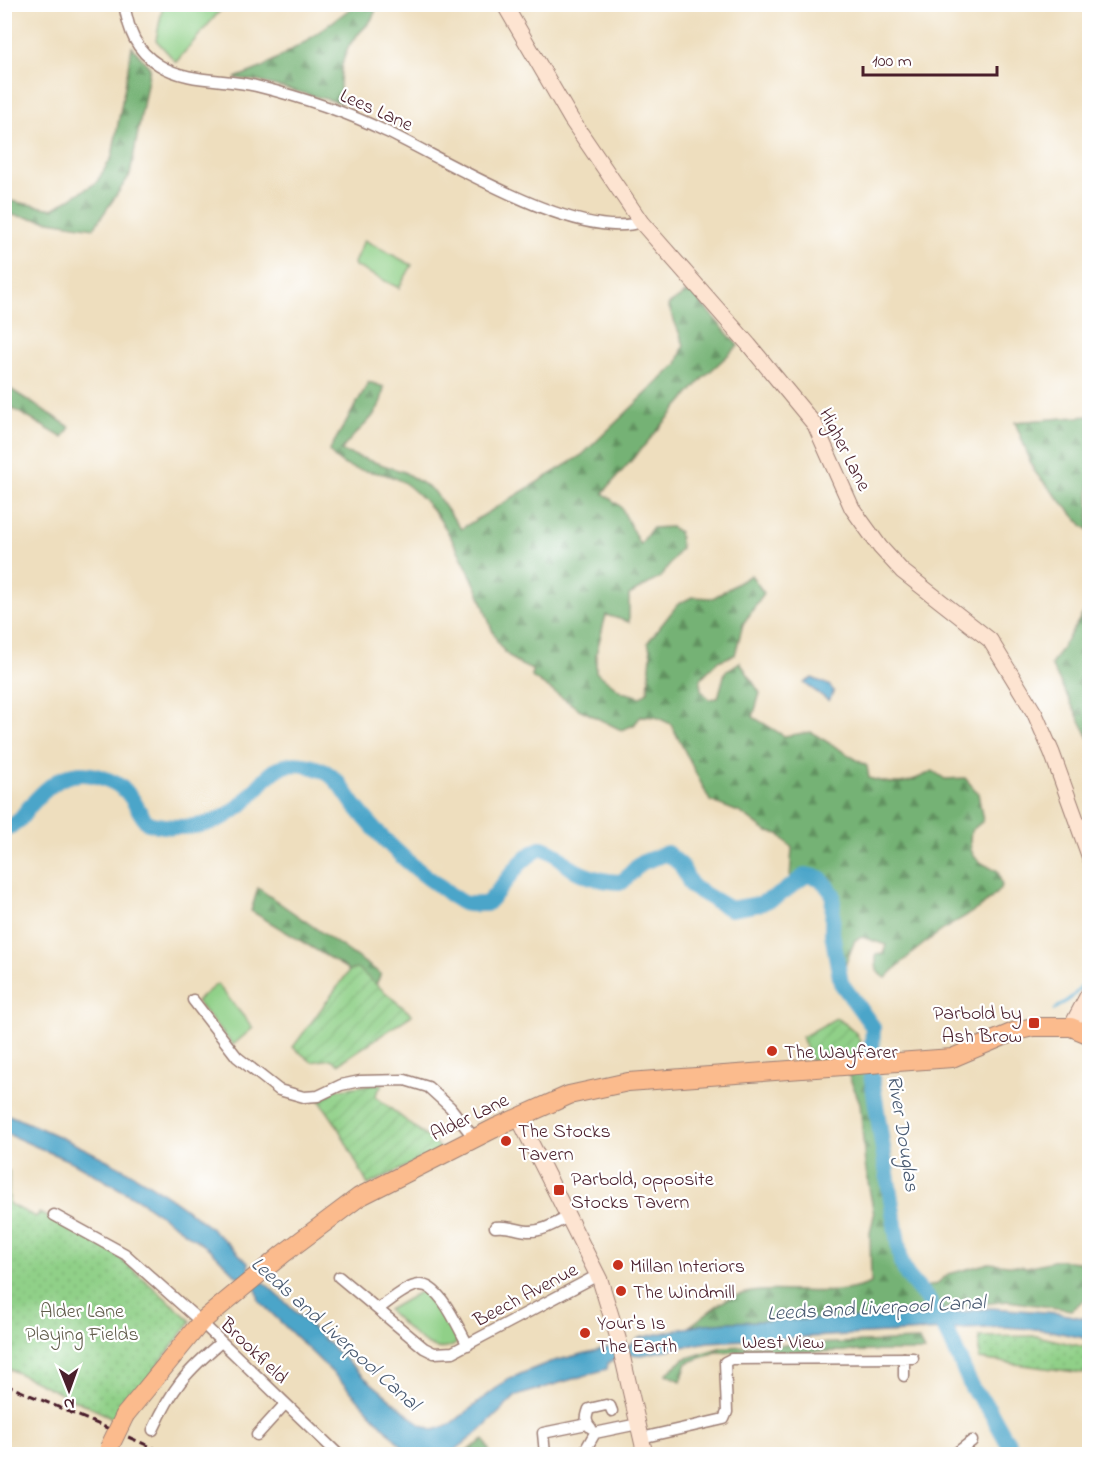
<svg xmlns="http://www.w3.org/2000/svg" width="1094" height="1459" font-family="'Indie Flower',sans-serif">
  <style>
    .grass { fill: #90d088; stroke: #6d785a; stroke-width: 1.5 }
    .forest { fill: url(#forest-firs); stroke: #5f6850; stroke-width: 1.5 }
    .park { fill: url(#park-dots); stroke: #6d785a; stroke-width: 1.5 }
    .garden { fill: url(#garden-furrows); stroke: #6d785a; stroke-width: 1.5 }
    .water { fill: #4ba5c9; stroke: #4a627a; stroke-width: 1.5 }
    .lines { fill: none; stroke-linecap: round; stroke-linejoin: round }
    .stream { stroke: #4ba5c9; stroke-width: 3 }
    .river { stroke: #4ba5c9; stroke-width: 16 }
    .street-casing { stroke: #9c7e74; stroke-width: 13 }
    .secondary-casing { stroke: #9c7e74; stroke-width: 17 }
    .highway-casing { stroke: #9c7e74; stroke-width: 20 }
    .street { stroke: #fff; stroke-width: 10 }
    .secondary { stroke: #fde4d1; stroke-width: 15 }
    .highway { stroke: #fbbb8d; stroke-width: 18 }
    .rail { stroke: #4a1f2b; stroke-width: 3; stroke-dasharray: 9 4.5; stroke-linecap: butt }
    .highway-bridge-casing { stroke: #9c7e74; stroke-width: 20; stroke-linecap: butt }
    .highway-bridge { stroke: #fbbb8d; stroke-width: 18 }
    .poi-dot { fill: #c8321e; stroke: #fff; stroke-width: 2 }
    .labels { text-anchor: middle; stroke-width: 4.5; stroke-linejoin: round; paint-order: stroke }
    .street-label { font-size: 20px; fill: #4a1f2b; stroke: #fff }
    .poi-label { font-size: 20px; fill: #4a1f2b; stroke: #fff; text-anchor: start }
    .park-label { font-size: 20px; fill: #625d4c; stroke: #fff }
    .water-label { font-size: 21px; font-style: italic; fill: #4a5b72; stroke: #fff }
  </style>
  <defs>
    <pattern id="forest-firs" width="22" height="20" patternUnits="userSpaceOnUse" patternTransform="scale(1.5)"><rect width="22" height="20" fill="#74b274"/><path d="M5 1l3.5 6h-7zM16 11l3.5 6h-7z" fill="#61905f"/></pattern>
    <pattern id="park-dots" width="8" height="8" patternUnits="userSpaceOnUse" patternTransform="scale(1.5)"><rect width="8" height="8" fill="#90d088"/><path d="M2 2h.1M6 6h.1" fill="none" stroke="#7eb276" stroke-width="1.8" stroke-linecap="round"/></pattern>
    <pattern id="garden-furrows" width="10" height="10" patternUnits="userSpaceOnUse" patternTransform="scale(1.5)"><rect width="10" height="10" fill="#90d088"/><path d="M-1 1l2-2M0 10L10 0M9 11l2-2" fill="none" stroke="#7eb276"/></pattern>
  </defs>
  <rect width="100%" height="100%" fill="#fff"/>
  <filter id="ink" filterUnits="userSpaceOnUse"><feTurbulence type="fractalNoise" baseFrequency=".0167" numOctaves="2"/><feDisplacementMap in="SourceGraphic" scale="12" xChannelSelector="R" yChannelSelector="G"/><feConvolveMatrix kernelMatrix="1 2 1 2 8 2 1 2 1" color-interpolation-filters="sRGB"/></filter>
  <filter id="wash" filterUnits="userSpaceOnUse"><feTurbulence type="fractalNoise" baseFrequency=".008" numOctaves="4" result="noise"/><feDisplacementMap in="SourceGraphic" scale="24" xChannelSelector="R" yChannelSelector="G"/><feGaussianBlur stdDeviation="1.35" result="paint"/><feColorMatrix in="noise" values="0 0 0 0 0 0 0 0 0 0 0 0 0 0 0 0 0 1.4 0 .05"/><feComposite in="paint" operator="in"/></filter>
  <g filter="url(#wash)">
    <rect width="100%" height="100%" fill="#eedebe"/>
    <path class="grass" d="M 163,5 L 163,4 L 225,5 L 176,62 L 156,40 Z
      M 364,240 L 412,265 L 399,288 L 355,266 L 354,263 Z
      M 217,984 L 253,1028 L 233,1045 L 196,1001 Z
      M 421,1291 L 432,1293 L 459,1341 C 435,1365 406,1326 388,1310 Z"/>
    <path class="forest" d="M 377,5 C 373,25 362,27 351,43 C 339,60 339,83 341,103 L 257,81 L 235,78 L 261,68 L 305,42 L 354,6 Z
      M 132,47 L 150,68 L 130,175 L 94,228 L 5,214 L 5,200 L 53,209 L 96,183 L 112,157 Z
      M 690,290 L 738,346 L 703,378 L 603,493 L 621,507 L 640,545 L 652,528 L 671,527 L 679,532 L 681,548 L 661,577 L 629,595 L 629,622 L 606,615 L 596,654 L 596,672 L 622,692 L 641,697 L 648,691 L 651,655 L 648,642 L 678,604 L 692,597 L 713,598 L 751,575 L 764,593 L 743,624 L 735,655 L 718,661 L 700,679 L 701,690 L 709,699 L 718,698 L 725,672 L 740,662 L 760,693 L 753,717 L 784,736 L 811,732 L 867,766 L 869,778 C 896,787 908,784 933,771 L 945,779 L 965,778 L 978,793 L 983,821 L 971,831 C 967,856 976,862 998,871 L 1002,886 C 985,909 966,914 943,930 C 922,944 903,960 886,978 C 875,974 876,965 876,955 L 883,954 L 886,945 L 862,937 L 855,940 L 846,963 C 827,941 850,907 829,884 C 825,879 820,875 814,874 C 806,874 798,876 790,877 L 792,848 L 779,834 L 767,832 L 741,813 L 710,801 L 671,724 L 656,717 L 641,716 L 634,725 L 621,730 L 579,709 L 532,677 L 532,670 C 491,654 493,626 478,591 C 467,567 447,526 430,507 C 423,499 412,488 403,482 C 378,466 350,479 329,451 L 369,382 L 384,387 C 380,422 358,425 341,451 L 404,472 L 434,491 L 461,529 L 582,455 L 677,364 L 684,345 L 668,305 Z
      M 4,385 L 70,427 L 63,438 L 5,404 Z
      M 1089,416 L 1090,416 L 1089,530 L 1083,526 L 1034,471 L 1015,422 Z
      M 1089,604 L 1089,738 L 1051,665 Z
      M 258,888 L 381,974 L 370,997 L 346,968 L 251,911 Z
      M 870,1066 L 901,1262 C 907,1276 914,1287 925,1296 L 920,1289 L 936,1284 L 949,1274 L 989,1263 L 1027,1267 L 1057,1260 L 1089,1263 L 1089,1296 L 1071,1310 L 1008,1301 L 936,1310 L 932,1304 L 937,1315 L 931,1316 L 728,1322 L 690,1326 C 702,1318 714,1306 728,1299 C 767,1279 825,1303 871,1283 L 870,1233 L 874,1215 L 865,1165 L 860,1103 L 845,1067 Z
      M 919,1340 L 924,1351 L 716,1352 L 687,1363 L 681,1381 L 666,1374 L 684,1359 L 722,1347 Z
      M 484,1440 L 491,1454 L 461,1454 Z"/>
    <path class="park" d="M 4,1169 L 9,1171 L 9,1204 L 36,1217 L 39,1213 L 105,1245 L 191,1321 L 117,1420 L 5,1367 Z
      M 1037,1336 L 1089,1348 L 1089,1374 L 979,1359 L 979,1337 Z"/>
    <path class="garden" d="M 358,969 L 412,1015 L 338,1064 L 331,1059 L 312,1062 L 293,1047 L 350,970 Z
      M 836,1018 C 853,1028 866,1037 858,1058 L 812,1063 L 802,1037 Z
      M 383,1083 L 375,1096 L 442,1149 L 368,1185 L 336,1124 L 320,1101 L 334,1090 Z"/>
    <path class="water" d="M 812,678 L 829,685 L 834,691 L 829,701 L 804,683 Z
      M 4,1113 C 93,1149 180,1192 248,1263 L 250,1273 L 266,1284 L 363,1376 L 420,1424 L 434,1430 L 451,1424 L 508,1379 L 550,1362 L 610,1347 L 614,1349 L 629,1346 L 639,1338 L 705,1324 L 728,1322 L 931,1316 L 991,1308 L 1057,1313 L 1089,1319 L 1089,1339 L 1046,1330 L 1004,1327 L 708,1342 L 642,1355 C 629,1353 619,1355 608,1363 L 607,1369 L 516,1396 L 480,1431 L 450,1454 L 409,1454 L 340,1380 L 259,1301 L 257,1291 L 246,1279 L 237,1276 L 212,1251 L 137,1199 L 76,1164 L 5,1133 Z"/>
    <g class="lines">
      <path class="stream" d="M 1054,1010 L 1073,996 L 1090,977"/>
      <path class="river" d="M 4,828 C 19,826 22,815 31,805 C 54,779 73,765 108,780 C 116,783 125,789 130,796 C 137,805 140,815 148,823 C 177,830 210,829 235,810 C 266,787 271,750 321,770 C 336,775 346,794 355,806 C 382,839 406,863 441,887 C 447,892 456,900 463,903 C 470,905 479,904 486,904 C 507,885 515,860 542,848 C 560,854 559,860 573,869 C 586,877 607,882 622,882 L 641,863 L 667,853 L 681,865 L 692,887 L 730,909 L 760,904 L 779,895 L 806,875 L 820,878 L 833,894 L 832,933 L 841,983 L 873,1027 L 871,1073 L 901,1262 L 907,1275 L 929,1301 L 951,1340 L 972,1388 L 989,1409 L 1014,1454"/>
    </g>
  </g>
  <g filter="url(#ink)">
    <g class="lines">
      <g class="street-casing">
        <path id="street" d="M 124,4 C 129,31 135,50 159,65 C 188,83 224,78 256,86 C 301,97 344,111 385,131 C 445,159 577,243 641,222
          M 193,1000 L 237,1057 L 279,1090 L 304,1097 L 318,1096 L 341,1085 L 360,1081 L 405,1080 L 428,1087 L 450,1107 L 474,1138
          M 54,1215 L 125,1254 L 201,1322 L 338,1454
          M 495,1227 C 508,1225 515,1230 528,1231 C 542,1232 556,1223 568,1217
          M 339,1277 L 424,1348 L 434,1353 L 453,1352 L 598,1275
          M 378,1309 C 389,1302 406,1286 419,1285 C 440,1283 458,1328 468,1345
          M 904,1358 L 904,1376
          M 591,1428 C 585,1422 586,1417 589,1409 L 606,1405 L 610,1406 L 612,1411
          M 153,1430 C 173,1387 185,1373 221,1342
          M 257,1435 L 285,1404
          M 641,1438 L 724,1419 L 727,1412 L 725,1362 L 731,1359 L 913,1358
          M 545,1454 L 543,1433 L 587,1424
          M 583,1454 L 595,1433 L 638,1424
          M 955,1454 L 972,1441"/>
      </g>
      <g class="secondary-casing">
        <path id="secondary" d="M 504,4 L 571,119 L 641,222 L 749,345 L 815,425 L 852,508 L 880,547 L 902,571 L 990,640 L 1035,714 L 1052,753 L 1090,858
          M 1071,1027 L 1090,991
          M 518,1117 L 600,1280 L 618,1338 L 645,1454"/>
      </g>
      <g class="highway-casing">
        <path id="highway" d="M 125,1415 L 201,1322 L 283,1254 L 359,1197 L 495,1128 L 569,1095 L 628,1082 L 952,1058 L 1016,1031 L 1033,1027 L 1071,1027 L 1090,1035"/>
      </g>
      <use href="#street" class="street"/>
      <use href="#secondary" class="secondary"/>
      <use href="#highway" class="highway"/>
      <path class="rail" d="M 4,1384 L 168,1454"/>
      <g class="highway-bridge-casing">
        <path id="highway-bridge" d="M 109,1448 L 125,1415"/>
      </g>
      <use href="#highway-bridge" class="highway-bridge"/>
    </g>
  </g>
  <g class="poi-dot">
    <rect x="1028" y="1017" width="12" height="12" rx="3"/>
    <circle cx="772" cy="1051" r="6"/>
    <circle cx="506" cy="1141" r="6"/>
    <rect x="553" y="1184" width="12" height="12" rx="3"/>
    <circle cx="618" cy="1265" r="6"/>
    <circle cx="621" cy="1291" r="6"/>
    <circle cx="585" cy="1333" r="6"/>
  </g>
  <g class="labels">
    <g class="street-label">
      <text transform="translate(377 109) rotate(24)" y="7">Lees Lane</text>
      <text transform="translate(846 449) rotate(63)" y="7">Higher Lane</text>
      <text transform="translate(469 1116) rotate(-26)" y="7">Alder Lane</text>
      <text transform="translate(525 1294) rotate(-28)" y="7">Beech Avenue</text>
      <text x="783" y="1348">West View</text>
      <text transform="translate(255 1350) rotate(44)" y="7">Brookfield</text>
    </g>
    <g class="poi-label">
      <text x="1022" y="1019" text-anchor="end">Parbold by<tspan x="1022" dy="23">Ash Brow</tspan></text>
      <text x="784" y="1058">The Wayfarer</text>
      <text x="518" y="1137">The Stocks<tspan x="518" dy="23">Tavern</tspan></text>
      <text x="571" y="1185">Parbold, opposite<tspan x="571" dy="23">Stocks Tavern</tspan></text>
      <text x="630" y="1272">Millan Interiors</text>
      <text x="633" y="1298">The Windmill</text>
      <text x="597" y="1329">Your's Is<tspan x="597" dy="23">The Earth</tspan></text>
    </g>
    <g class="park-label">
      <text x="82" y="1317">Alder Lane<tspan x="82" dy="23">Playing Fields</tspan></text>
    </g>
    <g class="water-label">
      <text transform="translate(904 1133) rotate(81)" y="7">River Douglas</text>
      <text transform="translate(876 1307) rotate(-3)" y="7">Leeds and Liverpool Canal</text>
      <text transform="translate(336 1333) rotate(42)" y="7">Leeds and Liverpool Canal</text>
    </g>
  </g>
  <rect width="1094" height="1459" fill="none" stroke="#fff" stroke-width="24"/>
  <g transform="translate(69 1390) rotate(179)" stroke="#ffffff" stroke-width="4.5" paint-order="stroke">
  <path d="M0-4.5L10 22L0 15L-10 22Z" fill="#4a1f2b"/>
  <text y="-9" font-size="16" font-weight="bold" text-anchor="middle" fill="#4a1f2b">N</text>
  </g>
  <path d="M863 66v9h134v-9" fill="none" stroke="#4a1f2b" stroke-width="3"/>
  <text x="872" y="66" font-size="18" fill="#4a1f2b" stroke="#ffffff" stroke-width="4.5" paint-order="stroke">100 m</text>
</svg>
